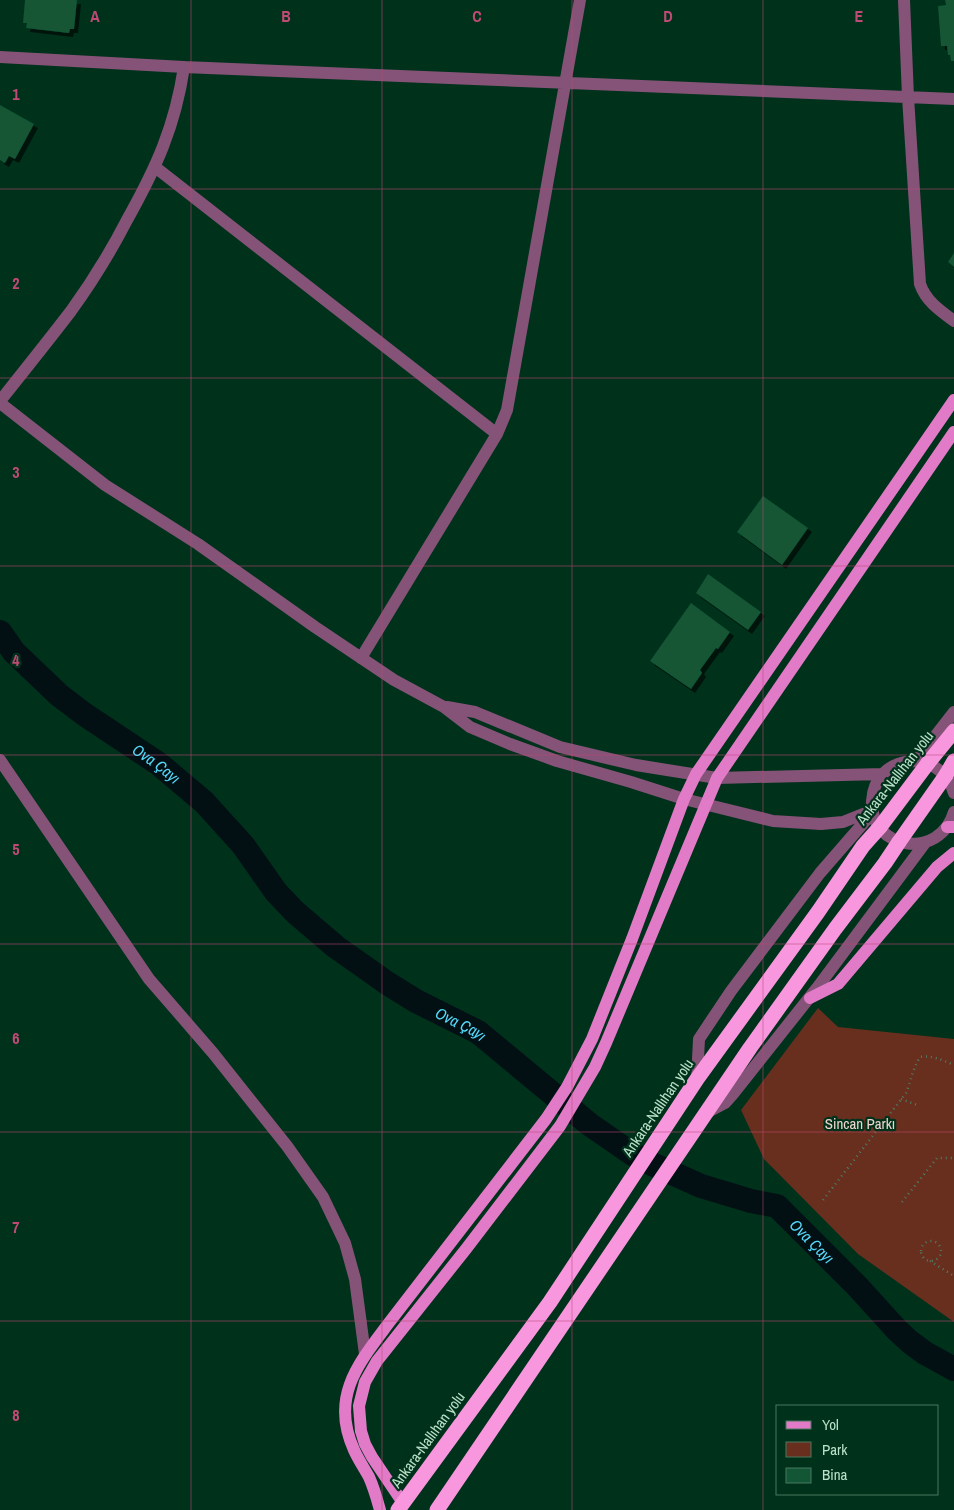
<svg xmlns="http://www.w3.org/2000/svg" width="954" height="1510" font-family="'Archivo Narrow',sans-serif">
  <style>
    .green { fill: #682f1e }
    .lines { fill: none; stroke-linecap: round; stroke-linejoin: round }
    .river { stroke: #021014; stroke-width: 24 }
    .building { fill: #125636; filter: url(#shadow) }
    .path { stroke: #507d66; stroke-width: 2.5; stroke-dasharray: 1 4; stroke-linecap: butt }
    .minor { stroke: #845377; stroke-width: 12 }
    .major { stroke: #e17bc7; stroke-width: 12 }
    .highway { stroke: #f897de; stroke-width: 15 }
    .highway-bridge { stroke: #f897de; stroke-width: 15 }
    .grid { fill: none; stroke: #c04a76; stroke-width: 1; stroke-opacity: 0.55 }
    .labels { text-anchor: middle; stroke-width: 4.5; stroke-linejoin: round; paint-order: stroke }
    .street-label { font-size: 15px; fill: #bae2c9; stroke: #00311b }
    .park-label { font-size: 15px; fill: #efd5ce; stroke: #00311b }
    .water-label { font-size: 16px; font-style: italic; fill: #55d8f9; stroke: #00311b }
    .grid-label { font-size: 16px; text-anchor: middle; font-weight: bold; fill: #c04a76; stroke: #00311b; stroke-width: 4.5; stroke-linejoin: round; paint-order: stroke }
  </style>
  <defs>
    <filter id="shadow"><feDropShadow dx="4" dy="4" stdDeviation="0" flood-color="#0009"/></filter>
  </defs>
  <rect width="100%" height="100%" fill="#00311b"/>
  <path class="green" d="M 818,1008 L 838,1027 L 954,1039 L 954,1322 L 858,1254 L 764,1159 L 741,1110 Z"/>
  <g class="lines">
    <path class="river" id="s1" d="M 0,632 L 14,652 L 59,695 L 84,714 L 159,764 L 204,802 L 243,845 L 276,892 L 295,912 L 336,947 L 387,983 L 416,1001 L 478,1032 L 589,1124 L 631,1153 L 654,1165 L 701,1186 L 751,1201 L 777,1206 L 858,1287 L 897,1330 L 910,1342 L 925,1353 L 954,1369"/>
  </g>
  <path class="building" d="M 25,0 L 77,0 L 74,29 L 70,29 L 69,33 L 26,28 L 27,23 L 23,23 Z
    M 945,0 L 954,0 L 954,61 L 951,61 L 950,55 L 948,55 L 947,46 L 941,46 L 938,6 L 946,5 Z
    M 0,105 L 34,124 L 15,159 L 9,156 L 5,163 L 0,160 Z
    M 954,253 L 954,267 L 948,262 Z
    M 763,496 L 808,528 L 782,565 L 737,532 Z
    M 708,574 L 761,612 L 748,630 L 696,593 Z
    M 691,603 L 730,632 L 718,649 L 716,648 L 700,670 L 702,673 L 691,689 L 650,661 Z"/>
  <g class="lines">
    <path class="path" d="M 901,1099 L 917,1105
      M 823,1200 L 906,1093 C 911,1081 913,1068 920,1057 C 932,1055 942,1060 954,1065
      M 902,1202 L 937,1158 L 954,1158
      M921 1251a10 10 0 1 1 20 0a10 10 0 1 1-20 0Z
      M 930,1261 L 954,1276"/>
    <path class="minor" d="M 904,0 L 908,97 L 920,284 C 926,301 939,310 954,321
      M 0,57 L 184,67 L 954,99
      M 155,167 L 497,434
      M 0,401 C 24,371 48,341 71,311 C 92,282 111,251 127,220 C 156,168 175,127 184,67
      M 0,403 L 105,485 L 198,544 L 315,627 L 394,680 L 444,707 L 470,727 L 510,744 L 557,761 L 631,782 L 684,799 L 773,821 L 821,824 L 843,822 L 873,810
      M 361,658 L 497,434 L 507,410 L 580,0
      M 447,707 L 475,712 L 560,747 L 636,765 L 717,778 L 883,774
      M 0,760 L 149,979 L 213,1053 L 287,1146 L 323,1197 L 345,1243 L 355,1279 L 365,1354
      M 916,761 L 954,712
      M 954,793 C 941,747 875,752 872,801 C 869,850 940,861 954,812
      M 697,1079 L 699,1039 L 731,991 L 820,873 L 873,812
      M 706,1113 L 725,1103 L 733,1094 L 817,988 L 925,843"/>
    <path class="major" d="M 947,827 L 954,827
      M 810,998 L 838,984 L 937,867 L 954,853
      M 403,1503 L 372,1457 L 365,1444 L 361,1431 L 359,1406 L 365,1382 L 377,1361 L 466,1249 L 560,1126 L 595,1067 L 606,1043 L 717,778 L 954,432
      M 380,1510 C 377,1499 374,1488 369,1477 C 364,1468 358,1459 354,1450 C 330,1397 358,1364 388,1324 L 546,1119 L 567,1087 L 592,1039 L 632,939 L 684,799 L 696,774 L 954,400"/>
    <path class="highway" d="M 928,763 L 954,731
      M 946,775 L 954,761
      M 398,1510 L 550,1302 L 697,1079 L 818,912 L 863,846 L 880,827
      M 437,1510 L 750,1048 L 835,929 L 885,863 L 899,842"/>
    <path class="highway-bridge" d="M 880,827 L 928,763
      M 899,842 L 946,775"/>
  </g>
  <path class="grid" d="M 191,0 L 191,1510M 382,0 L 382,1510M 572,0 L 572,1510M 763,0 L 763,1510M 0,189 L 954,189M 0,378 L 954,378M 0,566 L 954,566M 0,755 L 954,755M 0,944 L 954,944M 0,1132 L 954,1132M 0,1321 L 954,1321"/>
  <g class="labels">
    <g class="street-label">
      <text transform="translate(895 778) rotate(-52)" y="5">Ankara-Nallıhan yolu</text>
      <text transform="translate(658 1108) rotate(-56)" y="5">Ankara-Nallıhan yolu</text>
      <text transform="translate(428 1440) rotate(-54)" y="5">Ankara-Nallıhan yolu</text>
    </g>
    <g class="park-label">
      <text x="860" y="1129">Sincan Parkı</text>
    </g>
    <g class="water-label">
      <text dy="6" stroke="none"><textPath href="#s1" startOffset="206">Ova Çayı</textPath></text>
      <text dy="6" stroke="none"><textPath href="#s1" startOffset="611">Ova Çayı</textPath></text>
      <text dy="6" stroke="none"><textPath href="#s1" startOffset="1031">Ova Çayı</textPath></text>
    </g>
  </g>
  <g class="grid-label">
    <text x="95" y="22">A</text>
    <text x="286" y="22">B</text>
    <text x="477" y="22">C</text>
    <text x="668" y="22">D</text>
    <text x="859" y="22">E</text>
    <text x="16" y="100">1</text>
    <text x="16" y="289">2</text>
    <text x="16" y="478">3</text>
    <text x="16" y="666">4</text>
    <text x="16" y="855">5</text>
    <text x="16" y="1044">6</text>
    <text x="16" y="1233">7</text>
    <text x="16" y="1421">8</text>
  </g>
  <rect x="776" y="1405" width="162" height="90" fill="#00311b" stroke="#4a7861"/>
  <rect x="786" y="1421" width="25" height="8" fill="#e17bc7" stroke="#4a7861"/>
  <text x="822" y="1430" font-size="15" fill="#bae2c9">Yol</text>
  <rect x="786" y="1442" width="25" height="15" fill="#682f1e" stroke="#4a7861"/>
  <text x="822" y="1455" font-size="15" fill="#bae2c9">Park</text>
  <rect x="786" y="1468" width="25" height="15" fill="#125636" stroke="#4a7861"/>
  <text x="822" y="1480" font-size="15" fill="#bae2c9">Bina</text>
</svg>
